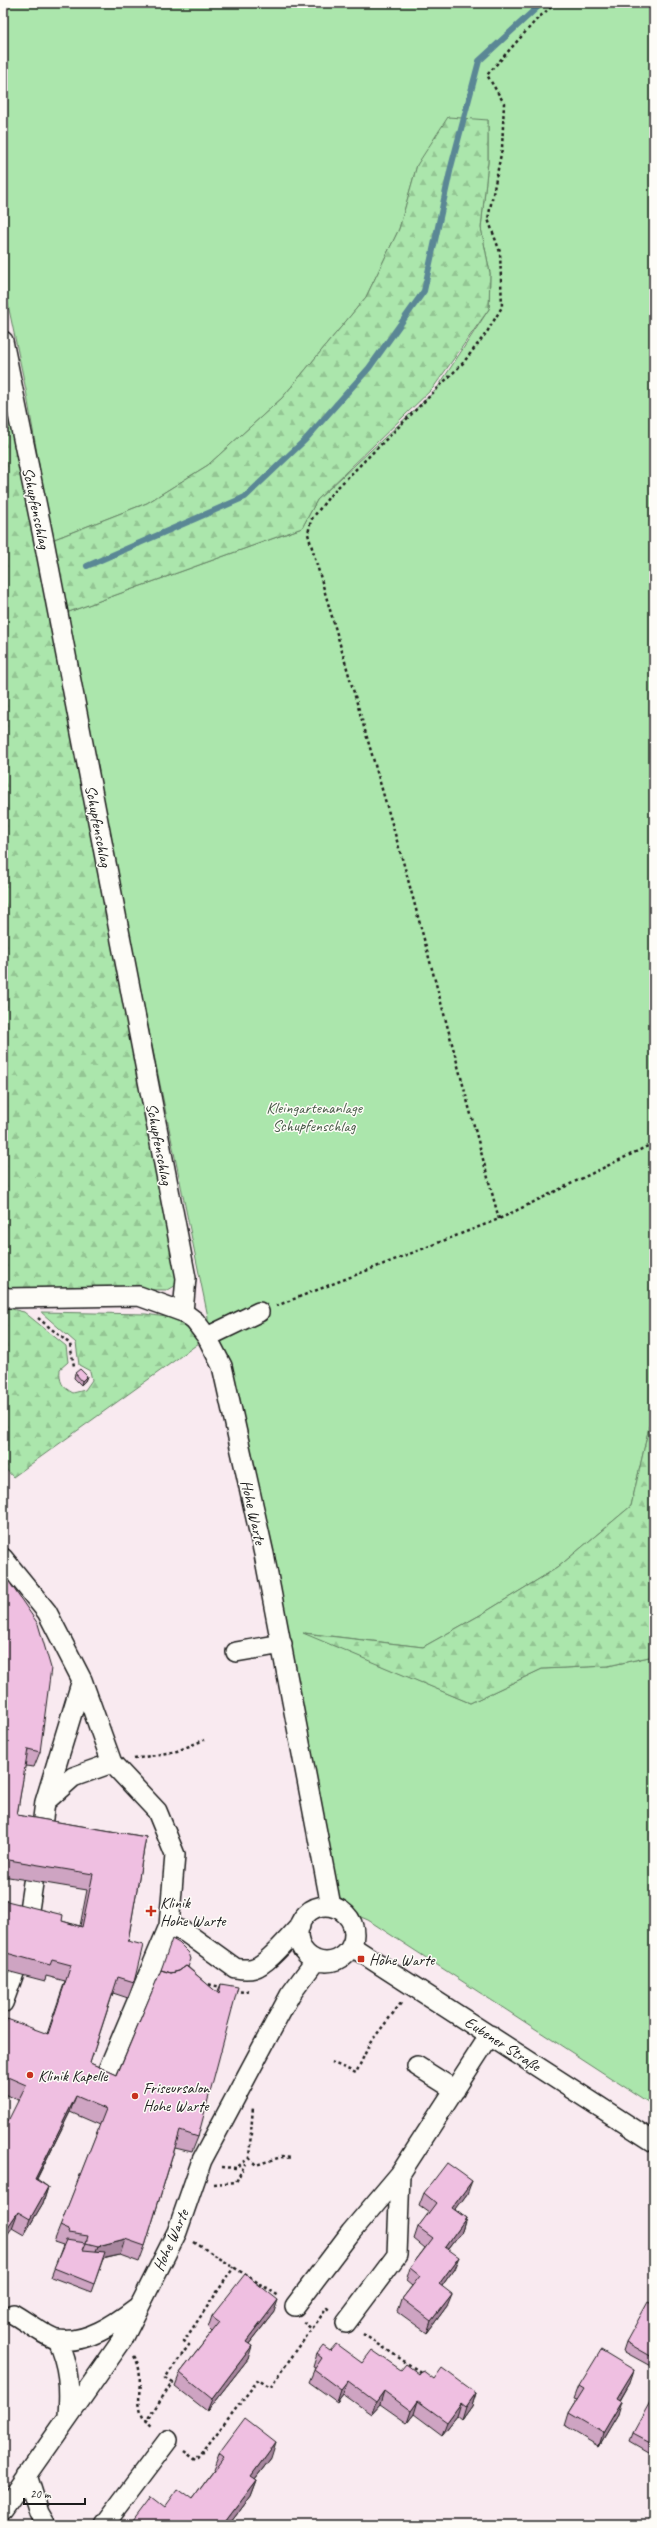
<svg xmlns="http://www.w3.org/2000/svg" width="657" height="2528" font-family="Caveat,sans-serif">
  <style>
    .green { fill: #abe6ac; stroke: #648164 }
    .forest { fill: url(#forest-firs); stroke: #648164 }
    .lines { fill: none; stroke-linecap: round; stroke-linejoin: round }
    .stream { stroke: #5a8795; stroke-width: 6 }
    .minor-casing { stroke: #1c1c1c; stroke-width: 22 }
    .path { stroke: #1c1c1c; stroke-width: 2.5; stroke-dasharray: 3 3; stroke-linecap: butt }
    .minor { stroke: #fdfcf7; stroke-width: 19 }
    .wall { fill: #cea4c2; stroke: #1c1c1c }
    .shaded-wall { fill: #a7869e; stroke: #1c1c1c }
    .building { fill: #efbfe1; stroke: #1c1c1c }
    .poi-dot { fill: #c8321e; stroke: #fdfcf7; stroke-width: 1.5 }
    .labels { text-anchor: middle; stroke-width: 3; stroke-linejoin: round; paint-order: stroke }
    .street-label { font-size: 16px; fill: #1c1c1c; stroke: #fdfcf7 }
    .park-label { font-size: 16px; fill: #475947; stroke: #fdfcf7 }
    .poi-label { font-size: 16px; fill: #1c1c1c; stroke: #fdfcf7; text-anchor: start }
  </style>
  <defs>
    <pattern id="forest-firs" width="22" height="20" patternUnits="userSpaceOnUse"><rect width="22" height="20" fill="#abe6ac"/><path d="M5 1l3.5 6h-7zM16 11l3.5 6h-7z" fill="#93c593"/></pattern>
  </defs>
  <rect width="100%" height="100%" fill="#f9eaf0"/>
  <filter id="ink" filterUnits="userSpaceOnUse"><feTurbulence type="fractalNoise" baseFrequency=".025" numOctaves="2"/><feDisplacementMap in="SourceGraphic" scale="8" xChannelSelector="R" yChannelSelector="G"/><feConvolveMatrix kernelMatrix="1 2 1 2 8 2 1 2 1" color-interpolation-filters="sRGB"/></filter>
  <g filter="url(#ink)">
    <path class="green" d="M 3,3 L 654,3 L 654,1405 L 631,1506 L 557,1568 L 482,1614 L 423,1647 L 305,1633 L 470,1703 L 542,1669 L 608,1666 L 649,1657 L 654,1653 L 654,2106 L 368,1920 L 337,1907 L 207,1337 L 208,1317 L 63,614 L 302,528 L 317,500 L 436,390 L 489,309 L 490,273 L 481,228 L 488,162 L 488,120 L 417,165 L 399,229 L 366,297 L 282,398 L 208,465 L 147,503 L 52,540 L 26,390 L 3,281 Z"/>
    <path class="forest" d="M 448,117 L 488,120 L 488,162 L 481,228 L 490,273 L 489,309 L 433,388 L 317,500 L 302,528 L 63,614 L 52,540 L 147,503 L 208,465 L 282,398 L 366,297 L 399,229 L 417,165 Z
      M 3,377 L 183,1281 L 168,1290 L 10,1288 L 3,1284 Z
      M 3,1307 L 24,1312 L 66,1346 L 68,1362 L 60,1369 C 59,1382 62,1387 73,1393 L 85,1390 L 92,1380 L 90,1371 L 79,1365 L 76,1343 L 41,1312 L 146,1314 L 179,1319 L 199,1343 L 13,1477 L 3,1466 Z
      M 654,1405 L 654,1653 L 649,1657 L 608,1666 L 542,1669 L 470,1703 L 303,1633 L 423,1647 L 482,1614 L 557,1568 L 631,1506 Z"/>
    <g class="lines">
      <path class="stream" d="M 87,566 L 245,497 L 305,440 L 369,368 L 424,291 L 451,167 L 479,61 L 542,3"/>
      <g class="minor-casing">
        <path id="minor" d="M 3,341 L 44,541 L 186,1278 L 183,1312
          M 3,1296 L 7,1298 L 139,1296 L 183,1312 L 195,1321 L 207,1337 L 222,1366 L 264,1554 L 331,1906
          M 207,1337 L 259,1312
          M 3,1558 L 47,1612 L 82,1680 L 112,1763 L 157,1811 L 175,1855 L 169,1926 L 185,1932 L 235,1968 C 241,1969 248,1970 254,1968 C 268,1964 289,1937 300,1926
          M 236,1652 L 282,1644
          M 45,1802 L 73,1777 L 112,1763
          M 41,1834 L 45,1802 L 82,1680
          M298 1934a28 28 0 1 1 56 0a28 28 0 1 1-56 0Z
          M 27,1923 L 33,1883
          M 351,1946 L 654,2142
          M 3,2003 L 14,1973
          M 417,2066 L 455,2090
          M 102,2084 L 169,1926
          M 295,2306 L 351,2232 L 400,2174
          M 13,2314 C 24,2320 47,2338 58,2340 C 86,2344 115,2324 136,2308
          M 346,2323 L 397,2255 L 400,2174 L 490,2035
          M 57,2340 C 69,2366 70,2388 68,2416
          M 27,2475 L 39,2513 L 46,2525
          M 3,2510 L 123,2339 L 177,2232 L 202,2160 L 290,1995 L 316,1960
          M 104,2525 L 168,2440"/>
      </g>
      <path class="path" d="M 499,1219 L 406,872 L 308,534 L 311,520 L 332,493 L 463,363 L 487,332 L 502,307 L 500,252 L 488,219 L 502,149 L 504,103 L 487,75 L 538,18 L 556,3
        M 276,1306 L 499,1219 L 654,1143
        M 38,1318 L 70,1344 L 74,1366
        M 134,1759 L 177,1751 L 204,1740
        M 203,1983 L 221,1987
        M 234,1991 L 245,1992 L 250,1989
        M 331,2062 L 356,2073 L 370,2043 L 401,2003
        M 249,2158 L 256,2165 L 281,2157 L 292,2158
        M 221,2167 L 236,2168 L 249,2158 L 253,2107
        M 213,2184 L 236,2182 L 245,2164
        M 194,2242 L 279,2296
        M 303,2322 L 312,2329
        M 363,2334 L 422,2373
        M 134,2356 C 149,2379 127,2408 152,2428
        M 145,2423 L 172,2383 L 165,2378 L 189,2345 L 184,2341 L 234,2267
        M 184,2451 L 196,2460 L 259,2379 L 270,2387 L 327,2308 L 331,2312"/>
      <use href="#minor" class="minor"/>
    </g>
    <path class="wall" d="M 75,1373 L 87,1376 L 85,1381 L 81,1385 L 74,1378 Z
      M 3,1573 L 40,1752 L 34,1767 L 25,1766 L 17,1815 L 146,1837 L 128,1941 L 134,1982 L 128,1998 L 113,1993 L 90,2063 L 117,2075 L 188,1967 L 217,1993 L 221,1984 L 198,2137 L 192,2152 L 175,2148 L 145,2246 L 139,2262 L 120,2255 L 103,2259 L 91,2292 L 51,2277 L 63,2245 L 54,2242 L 100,2125 L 70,2112 L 37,2179 L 48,2187 L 43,2203 L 24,2235 L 12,2228 L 18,2100 L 3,2093 L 3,2030 L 47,2034 L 65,1981 L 46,1976 L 45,1981 L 3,1970 L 3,1900 L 62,1921 L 80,1926 L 87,1890 L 3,1876 Z
      M 424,2193 L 467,2194 L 455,2210 L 466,2218 L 462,2231 L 448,2249 L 454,2269 L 442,2286 L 447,2306 L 427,2333 L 398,2312 L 402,2299 L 412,2286 L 406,2281 L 410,2268 L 425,2248 L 414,2239 L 418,2227 L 429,2213 L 419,2206 Z
      M 654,2305 L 654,2368 L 623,2351 L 626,2342 Z
      M 274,2312 L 249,2344 L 248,2359 L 207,2411 L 175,2386 L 180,2373 L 212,2332 L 208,2328 L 212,2316 Z
      M 330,2351 L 362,2363 L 419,2374 L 476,2393 L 472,2406 L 462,2420 L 457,2416 L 442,2435 L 414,2414 L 407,2423 L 380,2404 L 371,2414 L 343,2394 L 337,2402 L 309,2382 L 315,2368 L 313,2367 L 317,2354 Z
      M 630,2382 L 620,2400 L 618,2414 L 599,2446 L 565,2426 L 569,2413 L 577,2400 L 574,2399 L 579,2386 Z
      M 654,2405 L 654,2455 L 630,2441 L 633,2433 Z
      M 219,2453 L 271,2458 L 255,2479 L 257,2480 L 251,2496 L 229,2525 L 130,2525 L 164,2507 L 192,2500 L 214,2470 L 213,2469 Z"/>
    <path class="shaded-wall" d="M 87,1376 L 85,1381 L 81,1385 L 82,1381 Z
      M 76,2096 L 70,2112 L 29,2194 L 35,2179 Z
      M 472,2181 L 467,2194 L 448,2220 L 452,2208 Z
      M 48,2187 L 43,2203 L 24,2235 L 30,2219 Z
      M 18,2212 L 12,2228 L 3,2241 L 3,2234 Z
      M 466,2218 L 462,2231 L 440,2259 L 445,2247 Z
      M 125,2239 L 120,2255 L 92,2261 L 98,2246 Z
      M 459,2257 L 454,2269 L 434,2297 L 439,2284 Z
      M 452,2294 L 447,2306 L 427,2333 L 431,2321 Z
      M 278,2300 L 274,2312 L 241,2354 L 246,2342 Z
      M 252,2346 L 248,2359 L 207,2411 L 212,2399 Z
      M 634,2370 L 630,2382 L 613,2411 L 617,2398 Z
      M 348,2381 L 343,2394 L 337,2402 L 341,2390 Z
      M 384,2391 L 380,2404 L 371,2414 L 376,2402 Z
      M 476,2393 L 472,2406 L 462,2420 L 466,2407 Z
      M 418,2401 L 414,2414 L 407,2423 L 411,2411 Z
      M 622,2401 L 618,2414 L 599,2446 L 603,2433 Z
      M 461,2403 L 457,2416 L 442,2435 L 447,2422 Z
      M 276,2442 L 271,2458 L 245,2492 L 251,2476 Z
      M 257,2480 L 251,2496 L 229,2525 L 223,2525 Z"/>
    <path class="building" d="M 80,1369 L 87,1376 L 82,1381 L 75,1373 Z
      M 3,1573 L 38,1624 L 51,1668 L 40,1752 L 28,1749 L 17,1815 L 146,1837 L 128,1941 L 143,1945 L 134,1982 L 118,1977 L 90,2063 L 117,2075 L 161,1970 L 171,1973 L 179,1971 L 186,1966 L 219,1994 L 221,1984 L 238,1987 L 198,2137 L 180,2131 L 145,2246 L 125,2239 L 98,2246 L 86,2243 L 88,2236 L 68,2233 L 69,2230 L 60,2226 L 106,2109 L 76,2096 L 35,2179 L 48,2187 L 30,2219 L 18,2212 L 3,2234 L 3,2131 L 26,2085 L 3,2075 L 3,2030 L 7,2019 L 48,2034 L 71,1965 L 52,1960 L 50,1965 L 3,1952 L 3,1900 L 63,1915 L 62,1921 L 82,1927 L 93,1874 L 3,1859 Z
      M 172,1939 L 179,1943 L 189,1953 L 191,1959 L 188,1967 L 186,1966 L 179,1971 L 171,1973 L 161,1970 Z
      M 447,2163 L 472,2181 L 452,2208 L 466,2218 L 445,2247 L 459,2257 L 439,2284 L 452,2294 L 431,2321 L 402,2299 L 420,2276 L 410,2268 L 433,2238 L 418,2227 L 436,2203 L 424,2193 Z
      M 66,2240 L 86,2243 L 83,2250 L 105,2252 L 94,2284 L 54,2268 Z
      M 245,2274 L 278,2300 L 246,2342 L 252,2346 L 212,2399 L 180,2373 L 220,2322 L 212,2316 Z
      M 648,2302 L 654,2305 L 654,2358 L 626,2342 Z
      M 336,2344 L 362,2363 L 372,2350 L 401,2370 L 406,2364 L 419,2374 L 422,2370 L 434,2379 L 442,2368 L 476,2393 L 466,2407 L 461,2403 L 447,2422 L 418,2401 L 411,2411 L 384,2391 L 376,2402 L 348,2381 L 341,2390 L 314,2370 L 322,2358 L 317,2354 L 323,2346 L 330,2351 Z
      M 601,2350 L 634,2370 L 617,2398 L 622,2401 L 603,2433 L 569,2413 L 584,2389 L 579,2386 Z
      M 650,2402 L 654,2405 L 654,2444 L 633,2433 Z
      M 245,2418 L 276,2442 L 251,2476 L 257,2480 L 223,2525 L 207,2525 L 204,2522 L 202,2525 L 130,2525 L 151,2497 L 164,2507 L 177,2489 L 192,2500 L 224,2457 L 219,2453 Z"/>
  </g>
  <g class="poi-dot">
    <path d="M149 1905h4v4h4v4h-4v4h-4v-4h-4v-4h4z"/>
    <rect x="357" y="1955" width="8" height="8" rx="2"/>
    <circle cx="30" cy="2075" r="4"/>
    <circle cx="135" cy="2096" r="4"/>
  </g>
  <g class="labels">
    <g class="street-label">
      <text transform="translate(37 508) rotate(78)" y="6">Schupfenschlag</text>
      <text transform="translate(99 826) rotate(79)" y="6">Schupfenschlag</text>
      <text transform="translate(160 1144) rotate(79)" y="6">Schupfenschlag</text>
      <text transform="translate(254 1512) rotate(77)" y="6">Hohe Warte</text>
      <text transform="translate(503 2043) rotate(33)" y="6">Eubener Straße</text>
      <text transform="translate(170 2240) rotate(-66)" y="6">Hohe Warte</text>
    </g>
    <g class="park-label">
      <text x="314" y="1113">Kleingartenanlage<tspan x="314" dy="18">Schupfenschlag</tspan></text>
    </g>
    <g class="poi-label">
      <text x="160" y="1908">Klinik<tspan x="160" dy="18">Hohe Warte</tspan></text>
      <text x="369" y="1965">Hohe Warte</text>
      <text x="38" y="2081">Klinik Kapelle</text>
      <text x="143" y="2093">Friseursalon<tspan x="143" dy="18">Hohe Warte</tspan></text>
    </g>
  </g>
  <rect width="657" height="2528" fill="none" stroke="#fdfcf7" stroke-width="16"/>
  <rect x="8" y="8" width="641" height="2512" fill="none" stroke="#1c1c1c" stroke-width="1.5" filter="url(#ink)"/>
  <path d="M24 2498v6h61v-6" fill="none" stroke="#1c1c1c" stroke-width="2"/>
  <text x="30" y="2498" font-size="12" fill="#1c1c1c" stroke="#fdfcf7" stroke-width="3" paint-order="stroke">20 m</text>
</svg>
